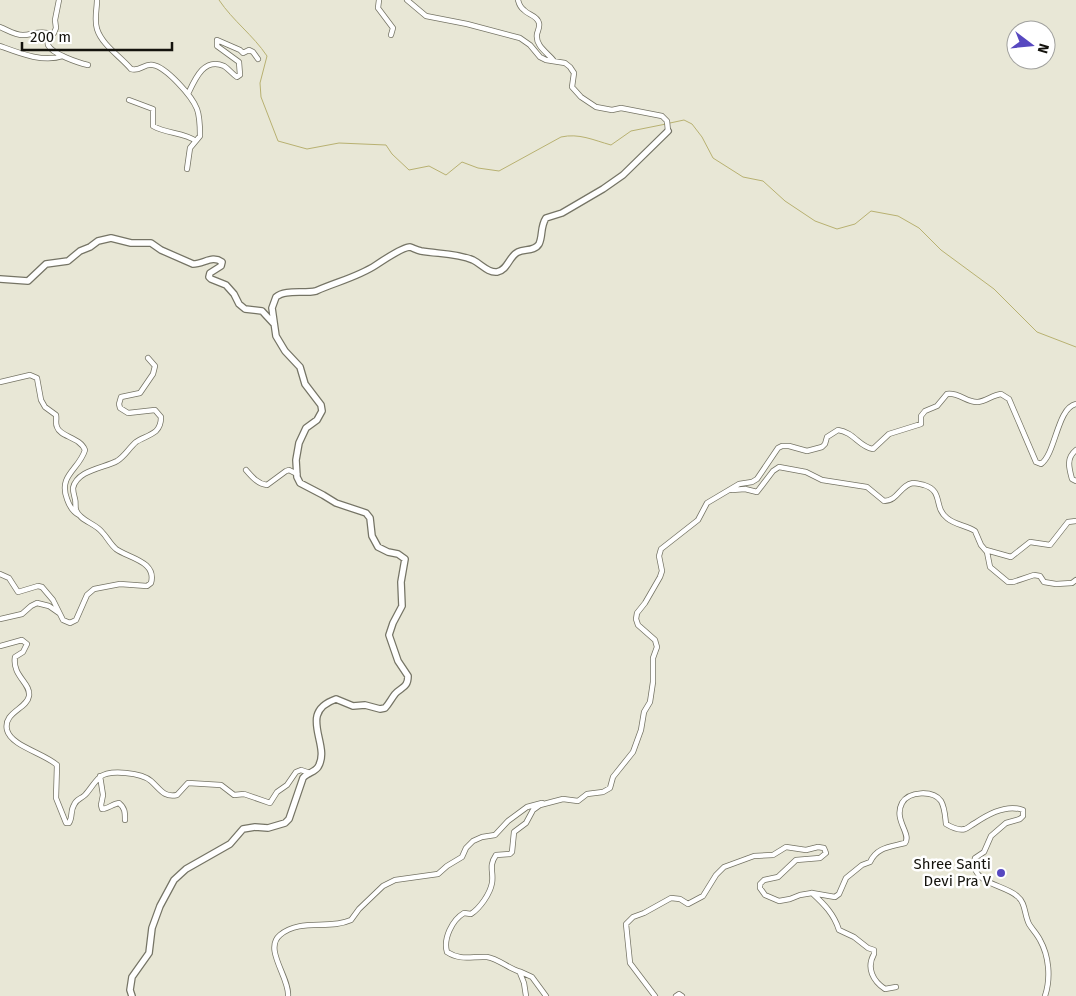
<svg xmlns="http://www.w3.org/2000/svg" width="1076" height="996" font-family="'Fira Sans',sans-serif">
  <style>
    .lines { fill: none; stroke-linecap: round; stroke-linejoin: round }
    .stream { stroke: #b8b171; stroke-width: 1 }
    .minor-casing { stroke: #757465; stroke-width: 6 }
    .tertiary-casing { stroke: #757465; stroke-width: 8 }
    .minor { stroke: #fff; stroke-width: 4.5 }
    .tertiary { stroke: #fff; stroke-width: 5.5 }
    .poi-dot { fill: #5748c0; stroke: #fff; stroke-width: 2 }
    .labels { text-anchor: middle; stroke-width: 5; stroke-linejoin: round; paint-order: stroke }
    .poi-label { font-size: 15px; fill: #14130d; stroke: #fff; text-anchor: end }
  </style>
  <rect width="100%" height="100%" fill="#e8e7d6"/>
  <g class="lines">
    <path class="stream" d="M 219,0 C 233,21 253,35 267,56 L 260,83 L 261,97 L 278,141 L 307,149 L 339,143 L 386,145 L 392,154 L 409,170 L 429,166 L 446,175 L 462,162 L 478,168 L 499,171 L 561,137 C 579,133 593,140 611,145 L 631,131 L 666,124
      M 670,123 L 684,120 L 692,124 L 702,137 L 713,158 L 743,177 L 763,181 L 785,201 L 815,221 L 837,229 L 855,224 L 871,211 L 898,216 L 919,228 L 941,250 L 994,289 L 1037,332 L 1076,347"/>
    <g class="minor-casing">
      <path id="minor" d="M 97,0 C 97,9 94,20 97,29 C 102,45 120,56 131,69 C 140,72 144,63 153,65 C 166,67 192,96 197,109 C 200,117 200,127 200,136 L 190,148 L 187,169
        M 379,0 L 378,8 L 393,28 L 391,35
        M 407,0 L 426,16 L 467,24 L 520,38 L 530,45 L 540,57 L 546,60 L 565,63 L 570,67 L 574,73 L 572,87 L 581,97 L 596,107 L 612,110 L 621,108 L 662,116 L 667,121 L 668,131
        M 518,0 C 519,4 521,8 524,10 C 528,15 537,15 539,23 C 540,27 538,30 537,34 C 535,46 548,53 554,61
        M 0,27 C 8,30 14,35 23,35 C 31,35 38,31 47,33 C 48,37 47,42 48,45 C 52,54 79,63 88,65
        M 48,38 L 54,33 L 56,28 L 55,20 L 59,0
        M 0,46 C 19,53 43,63 63,56
        M 188,94 C 195,79 204,57 224,66 C 229,69 232,74 237,77 L 240,75 L 239,62 L 217,46 L 217,40 L 240,50 L 243,53 L 249,50 L 253,52 L 258,59
        M 129,100 L 153,109 L 153,126 C 167,134 183,132 196,141
        M 0,382 L 30,375 L 37,378 L 41,400 L 45,407 L 56,415 C 57,419 55,423 57,427 C 60,437 80,437 85,450 C 79,470 58,475 67,499 C 69,505 73,512 79,515
        M 1076,450 C 1066,458 1069,468 1072,479 L 1076,481
        M 246,470 C 252,477 258,484 267,485 L 286,471 L 289,470 L 297,474
        M 732,490 L 745,489 L 757,492 L 773,471 L 779,467 L 806,472 L 822,480 L 867,487 L 884,501 C 898,501 900,485 913,483 C 916,483 920,484 924,485 C 944,491 933,507 947,518 C 955,525 966,525 975,531 L 981,545 L 987,552 L 990,567 L 1008,582 L 1013,582 L 1034,575 L 1040,576 L 1044,582 L 1056,584 L 1072,583 L 1076,580
        M 986,550 L 1011,557 L 1030,542 L 1050,545 L 1068,522 L 1076,521
        M 0,574 L 9,578 L 18,592 L 38,586 L 42,587 L 53,600 L 63,620 L 70,623 L 76,620 L 87,595 L 94,589 L 120,584 L 147,586 L 151,583 C 157,561 128,558 116,549 C 110,544 107,537 102,532 C 95,523 80,521 76,510 C 75,507 76,502 75,499 C 74,495 73,492 73,488 C 77,470 104,468 117,461 C 125,456 129,448 136,442 C 142,438 150,436 156,431 C 160,427 161,422 161,417 L 155,410 L 128,413 L 120,408 L 119,404 L 121,397 L 140,393 L 153,374 L 155,366 L 148,358
        M 0,619 L 22,614 L 31,606 L 37,603 L 49,606 L 59,613
        M 0,646 L 22,640 L 27,644 L 23,652 L 15,657 C 12,676 31,683 29,696 C 27,709 3,712 7,730 C 11,746 44,753 57,765 L 56,798 L 66,823 L 69,823 C 73,817 70,811 74,805 C 76,799 81,799 85,795 C 90,790 94,782 100,777 C 110,769 142,773 151,781 C 160,789 164,798 177,795 L 188,783 L 221,785 L 234,795 L 244,794 L 270,803 L 277,792 L 287,785 L 296,772 L 301,770 L 310,773
        M 100,776 L 103,795 L 101,805 L 102,809 C 107,809 113,804 119,803 C 125,808 125,812 125,820
        M 812,893 C 824,904 834,914 839,930 L 854,937 L 868,948 L 874,950 L 874,954 C 866,968 873,981 885,989 L 896,987
        M 521,972 C 509,969 499,959 487,957 C 472,956 461,961 447,952 C 443,939 452,920 464,913 L 471,914 C 480,908 490,894 492,883 C 494,871 488,867 496,855 L 510,854 L 512,852 L 514,832 L 526,823 L 533,810 L 540,805 L 563,799 L 578,801 L 587,794 L 603,792 L 610,788 L 613,777 L 633,752 L 641,730 L 644,712 L 650,702 L 653,682 L 653,658 L 657,647 L 655,640 L 638,625 L 636,619 L 637,613 L 645,603 L 660,577 L 662,571 L 659,556 L 661,549 L 698,520 L 707,503 L 739,484 L 752,482 L 757,479 L 778,448 L 782,446 L 789,446 L 807,451 L 822,447 L 825,444 L 827,437 L 838,430 C 854,432 859,447 873,449 L 889,434 L 921,424 L 921,416 L 925,411 L 937,406 L 947,394 C 959,392 967,403 978,402 C 986,401 993,395 1001,394 L 1009,399 L 1036,462 L 1041,464 C 1056,453 1057,408 1076,404
        M 288,996 C 290,978 263,949 280,935 C 300,918 329,930 351,920 L 359,909 L 383,886 L 395,880 L 438,874 L 447,866 L 462,857 L 466,848 L 473,841 L 482,837 L 495,835 L 508,821 L 527,807 L 542,803
        M 526,996 L 524,983 L 520,973 L 521,972 L 532,977 L 546,996
        M 655,996 L 630,963 L 626,924 L 633,917 L 644,913 L 671,898 L 680,899 L 688,904 L 703,896 L 716,875 L 724,867 L 754,856 L 773,855 L 786,847 L 806,850 L 818,847 L 824,848 L 826,853 L 820,858 L 796,860 L 778,877 L 764,880 L 760,884 L 760,888 L 765,895 L 779,901 L 790,899 L 800,895 L 812,893 L 835,897 L 839,894 L 846,878 L 862,865 L 870,862 C 877,847 890,847 905,843 C 912,834 893,820 902,803 C 909,791 933,790 941,801 C 945,808 945,816 946,824 C 951,827 958,831 965,829 C 968,828 971,825 975,823 C 988,814 1007,804 1023,810 L 1023,816 L 1020,819 L 1006,823 L 991,836 L 984,852 L 975,858 C 969,884 1004,884 1017,896 C 1026,903 1024,914 1029,924 C 1032,929 1037,934 1040,940 C 1049,956 1051,978 1045,996
        M 676,996 L 679,994 L 682,996"/>
    </g>
    <g class="tertiary-casing">
      <path id="tertiary" d="M 0,279 L 28,281 L 46,264 L 68,261 L 80,251 L 90,247 L 98,241 L 111,238 L 131,243 L 151,243 L 161,250 L 193,264 C 204,264 212,255 222,262 L 221,266 L 210,273 L 209,277 L 211,279 L 226,285 L 234,294 L 239,304 L 245,309 L 262,311 L 274,324
        M 132,996 L 130,990 L 132,977 L 149,953 L 152,928 L 160,906 L 174,880 L 186,869 L 230,844 L 243,829 L 255,827 L 268,828 L 285,823 L 289,819 L 303,778 C 307,773 315,772 318,767 C 332,745 296,713 336,699 L 353,706 L 365,705 L 380,709 L 385,708 C 389,704 391,699 395,694 C 401,687 408,688 408,676 L 398,661 L 389,635 L 393,623 L 402,606 L 401,582 L 405,559 L 398,554 L 388,552 L 378,547 L 372,536 L 370,518 L 366,513 L 336,503 L 323,495 L 300,483 L 297,477 L 296,460 L 299,443 L 306,428 L 317,420 L 322,411 L 321,405 L 305,384 L 300,367 L 285,351 L 276,336 L 272,308 L 276,297 C 285,289 304,294 316,291 C 336,282 358,277 376,265 C 382,261 403,247 410,247 C 413,248 417,250 421,251 C 438,254 456,253 473,260 C 481,264 488,273 497,272 C 508,270 509,256 518,252 C 525,249 535,251 539,244 C 543,236 540,227 546,218 L 562,213 L 603,189 L 623,175 L 668,131"/>
    </g>
    <use href="#minor" class="minor"/>
    <use href="#tertiary" class="tertiary"/>
  </g>
  <circle class="poi-dot" cx="1001" cy="873" r="5"/>
  <g class="labels">
    <g class="poi-label">
      <text x="991" y="869">Shree Santi<tspan x="991" dy="17">Devi Pra V</tspan></text>
    </g>
  </g>
  <g transform="translate(1031 45) rotate(106)"><circle r="24" fill="#ffffff" stroke="#a1a19e"/>
  <path d="M0-4L9 19L0 12L-9 19Z" fill="#5748c0"/>
  <text y="-8" font-size="14" font-weight="bold" text-anchor="middle" fill="#14130d">N</text>
  </g>
  <path d="M22 42v8h150v-8" fill="none" stroke="#14130d" stroke-width="2.5"/>
  <text x="30" y="42" font-size="15" fill="#14130d" stroke="#ffffff" stroke-width="4" paint-order="stroke">200 m</text>
</svg>
